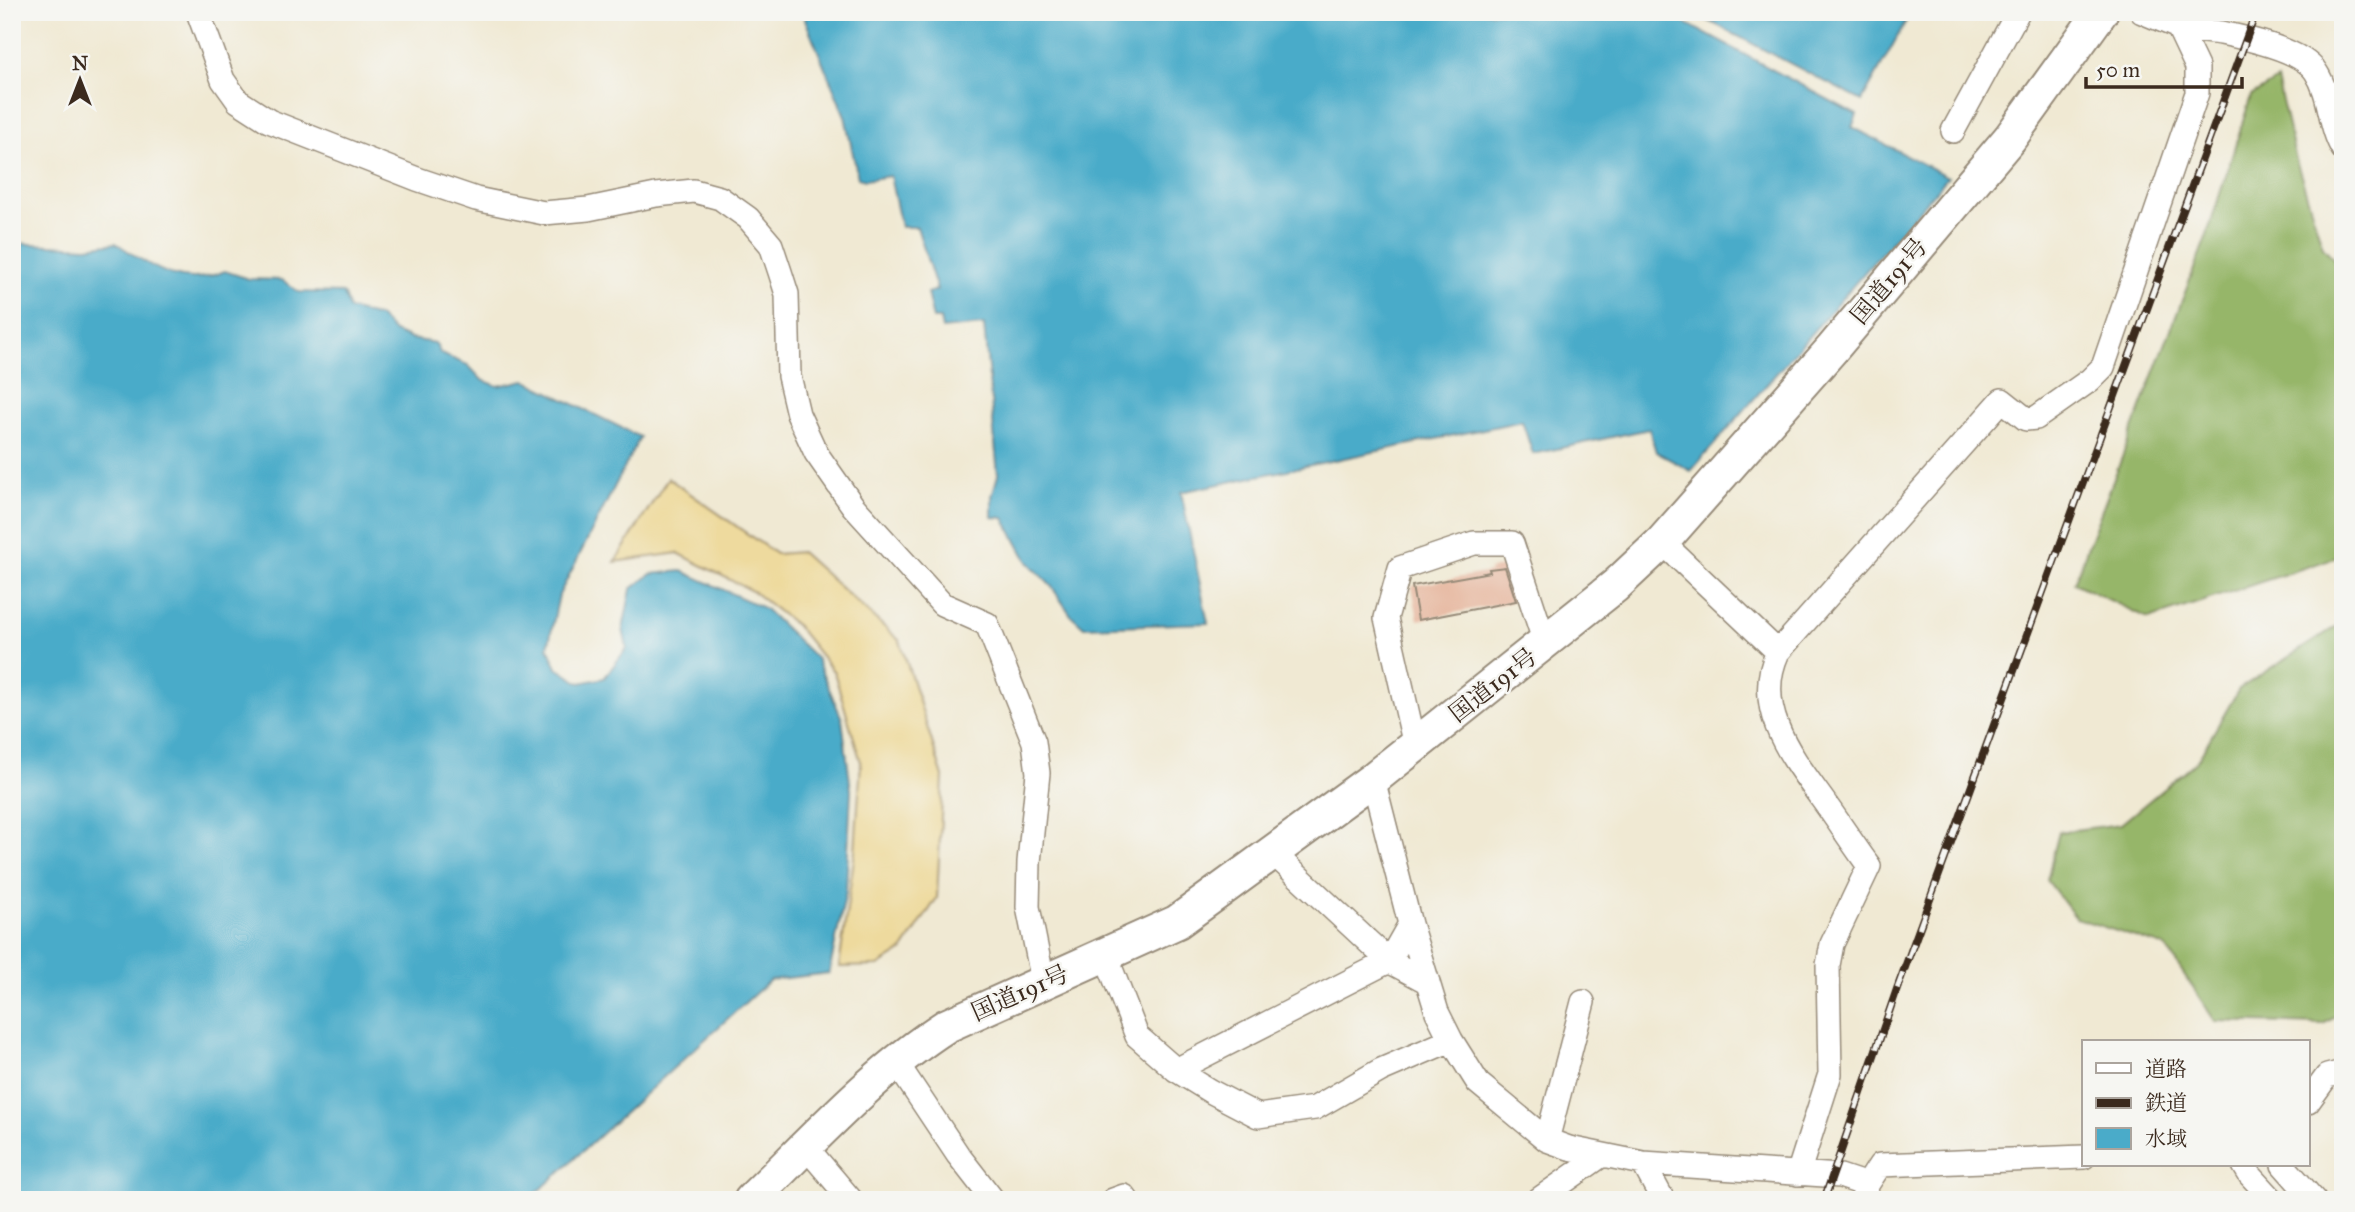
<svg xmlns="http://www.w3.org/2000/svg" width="2355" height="1212" font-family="'IM FELL Great Primer','Noto Serif JP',serif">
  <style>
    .forest { fill: #96b669; stroke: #687044; stroke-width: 2 }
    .sand { fill: #eeda9e; stroke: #94825e; stroke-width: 2 }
    .water { fill: #4aabc9; stroke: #426a74; stroke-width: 2 }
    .building { fill: #e5b299 }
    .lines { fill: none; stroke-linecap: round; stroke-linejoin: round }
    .minor-casing { stroke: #968a78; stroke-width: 26 }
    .highway-casing { stroke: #968a78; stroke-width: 37 }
    .minor { stroke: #fff; stroke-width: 23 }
    .highway { stroke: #fff; stroke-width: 33 }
    .rail-casing { stroke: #3b2a1e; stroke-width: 8 }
    .rail { stroke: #f6f6f2; stroke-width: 5; stroke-dasharray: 16; stroke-linecap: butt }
    .labels { text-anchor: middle; stroke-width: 5; stroke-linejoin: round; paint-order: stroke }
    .street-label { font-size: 24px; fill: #3b2a1e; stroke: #f6f6f2 }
  </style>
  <rect width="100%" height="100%" fill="#f6f6f2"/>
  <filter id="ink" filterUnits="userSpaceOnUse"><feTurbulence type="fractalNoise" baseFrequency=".0143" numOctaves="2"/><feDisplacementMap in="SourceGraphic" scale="14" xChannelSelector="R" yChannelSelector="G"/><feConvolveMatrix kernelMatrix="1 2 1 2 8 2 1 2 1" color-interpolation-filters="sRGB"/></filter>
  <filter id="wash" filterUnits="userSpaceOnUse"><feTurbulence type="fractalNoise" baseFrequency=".00686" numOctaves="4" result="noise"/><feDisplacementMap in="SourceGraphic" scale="28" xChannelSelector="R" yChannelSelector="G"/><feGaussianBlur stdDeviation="1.57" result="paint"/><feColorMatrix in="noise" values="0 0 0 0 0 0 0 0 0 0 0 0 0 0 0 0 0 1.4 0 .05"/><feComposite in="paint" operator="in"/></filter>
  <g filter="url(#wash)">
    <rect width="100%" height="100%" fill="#f0e9d3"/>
    <path class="forest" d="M 2277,80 L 2296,160 L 2323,247 L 2343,269 L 2343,555 L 2149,619 L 2074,583 L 2207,235 L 2251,96 Z
      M 2343,622 L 2343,1013 L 2323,1024 L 2215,1021 L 2166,947 L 2076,918 L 2047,880 L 2059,832 L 2121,824 L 2197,761 L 2239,689 Z"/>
    <path class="sand" d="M 668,478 L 776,554 L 801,552 L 900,641 L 943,777 L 937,898 L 902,951 L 878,966 L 839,967 L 855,851 L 861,762 L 834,672 L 797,626 L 754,592 L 678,553 L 615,562 Z"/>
    <path class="water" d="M 802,12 L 1665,12 L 1857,115 L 1852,127 L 1948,177 L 1691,471 L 1656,452 L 1649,429 L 1533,454 L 1522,421 L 1181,492 L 1208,623 L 1084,627 L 1071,615 L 1052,587 L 1028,562 L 1004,518 L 992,517 L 992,496 L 998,475 L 984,325 L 942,329 L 940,319 L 933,319 L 927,293 L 937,290 L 917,227 L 901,227 L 890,176 L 865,180 L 858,178 L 845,116 Z
      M 1692,12 L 1911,12 L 1862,101 Z
      M 12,243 L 87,247 L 116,243 C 152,267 181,290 225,271 L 249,279 L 282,280 L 299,292 L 343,293 L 349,309 L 379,317 L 394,332 L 411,339 L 435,343 L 441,354 L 468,365 L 482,380 L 498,386 L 525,380 L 640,437 L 559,595 L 548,647 L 557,668 L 580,683 L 604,678 L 627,648 L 623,629 L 631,589 L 651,574 L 682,571 L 764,608 L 816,658 L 842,719 L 851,790 L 846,891 L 829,973 L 770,980 L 529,1200 L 12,1200 Z"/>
    <g id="blocks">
      <path class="building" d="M 1505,567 L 1516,601 L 1418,620 L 1412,586 L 1490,572 L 1489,569 Z"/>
    </g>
  </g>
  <g filter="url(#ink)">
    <use href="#blocks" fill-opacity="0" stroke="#968a78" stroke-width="2"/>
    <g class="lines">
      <g class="minor-casing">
        <path id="minor" d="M 198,12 L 223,80 L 238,101 L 269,121 L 417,179 L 476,199 L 544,213 L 588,209 L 656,195 L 694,191 L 720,198 L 748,218 L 771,245 L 780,272 L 787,294 L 789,376 L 798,414 L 816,453 L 853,506 L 942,604 L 987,624 L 1034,742 L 1038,773 L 1029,862 L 1028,907 L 1043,981
          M 2178,27 C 2192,31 2207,31 2221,33 C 2246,38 2302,50 2316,72 C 2331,95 2329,126 2343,149
          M 1953,131 L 2018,12
          M 1662,542 L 1778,652 C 1752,707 1791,756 1822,799 C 1838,821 1853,844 1869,866 L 1832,944 L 1828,965 L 1830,1074 L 1798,1174
          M 1778,652 L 2002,400 L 2026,419 L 2036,418 L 2090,380 L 2103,367 L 2197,93 L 2197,67 L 2178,27 L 2142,12
          M 1415,746 L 1386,618 L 1400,568 L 1474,543 L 1512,543 L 1545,643
          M 1373,779 L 1410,924 L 1437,1012 L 1451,1040 L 1478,1083 L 1547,1140 L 1569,1148 L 1643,1163 L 1840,1176 L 1867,1185
          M 1273,853 L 1389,961 L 1410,924
          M 1106,956 L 1137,1036 L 1176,1070 L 1210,1091 L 1258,1116 L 1315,1108 L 1381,1070 L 1451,1040
          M 896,1062 L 958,1155 L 993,1200
          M 1176,1070 L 1389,961 L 1428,982
          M 2308,1102 L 2327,1076 L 2343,1072
          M 1547,1140 L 1583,1002
          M 806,1147 L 851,1200
          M 1643,1163 L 1663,1200
          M 2244,1165 L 2250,1175 L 2273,1200
          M 2283,1165 L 2314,1200
          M 1863,1197 L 1867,1185 L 1880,1165 L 2084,1157
          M 1113,1200 L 1124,1196 L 1127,1200
          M 1538,1200 L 1602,1155"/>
      </g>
      <g class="highway-casing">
        <path id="highway" d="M 751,1200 C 813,1140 873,1073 946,1026 L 1177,922 L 1373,779 L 1615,586 L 1662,542 L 1833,348 L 2010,138 L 2101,12"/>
      </g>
      <use href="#minor" class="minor"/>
      <use href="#highway" class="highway"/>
      <g class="rail-casing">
        <path id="rail" d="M 1824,1200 L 1897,989 L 2256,12"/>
      </g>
      <use href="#rail" class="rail"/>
    </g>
  </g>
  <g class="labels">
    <g class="street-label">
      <text transform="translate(1889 281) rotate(-50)" y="8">国道191号</text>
      <text transform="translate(1493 685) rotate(-38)" y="8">国道191号</text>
      <text transform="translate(1020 993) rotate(-24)" y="8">国道191号</text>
    </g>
  </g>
  <rect width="2355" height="1212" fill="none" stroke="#f6f6f2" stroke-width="42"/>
  <rect x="2082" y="1040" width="228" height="126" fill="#f6f6f2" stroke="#aba49d" stroke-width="2"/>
  <rect x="2096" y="1063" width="35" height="10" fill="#ffffff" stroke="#aba49d" stroke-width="2"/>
  <text x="2145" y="1076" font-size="21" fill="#3b2a1e">道路</text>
  <rect x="2096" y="1098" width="35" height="10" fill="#3b2a1e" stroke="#aba49d" stroke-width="2"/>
  <text x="2145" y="1110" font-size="21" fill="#3b2a1e">鉄道</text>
  <rect x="2096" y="1128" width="35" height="21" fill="#4aabc9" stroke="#aba49d" stroke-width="2"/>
  <text x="2145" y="1146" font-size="21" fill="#3b2a1e">水域</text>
  <g transform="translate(80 80)" stroke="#f6f6f2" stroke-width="5" paint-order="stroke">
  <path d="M0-5L12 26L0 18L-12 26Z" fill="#3b2a1e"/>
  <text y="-10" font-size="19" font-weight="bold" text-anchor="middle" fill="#3b2a1e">N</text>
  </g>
  <path d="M2086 77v10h156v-10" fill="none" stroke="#3b2a1e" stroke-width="3.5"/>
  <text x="2096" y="77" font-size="21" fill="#3b2a1e" stroke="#f6f6f2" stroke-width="5" paint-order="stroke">50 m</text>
</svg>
